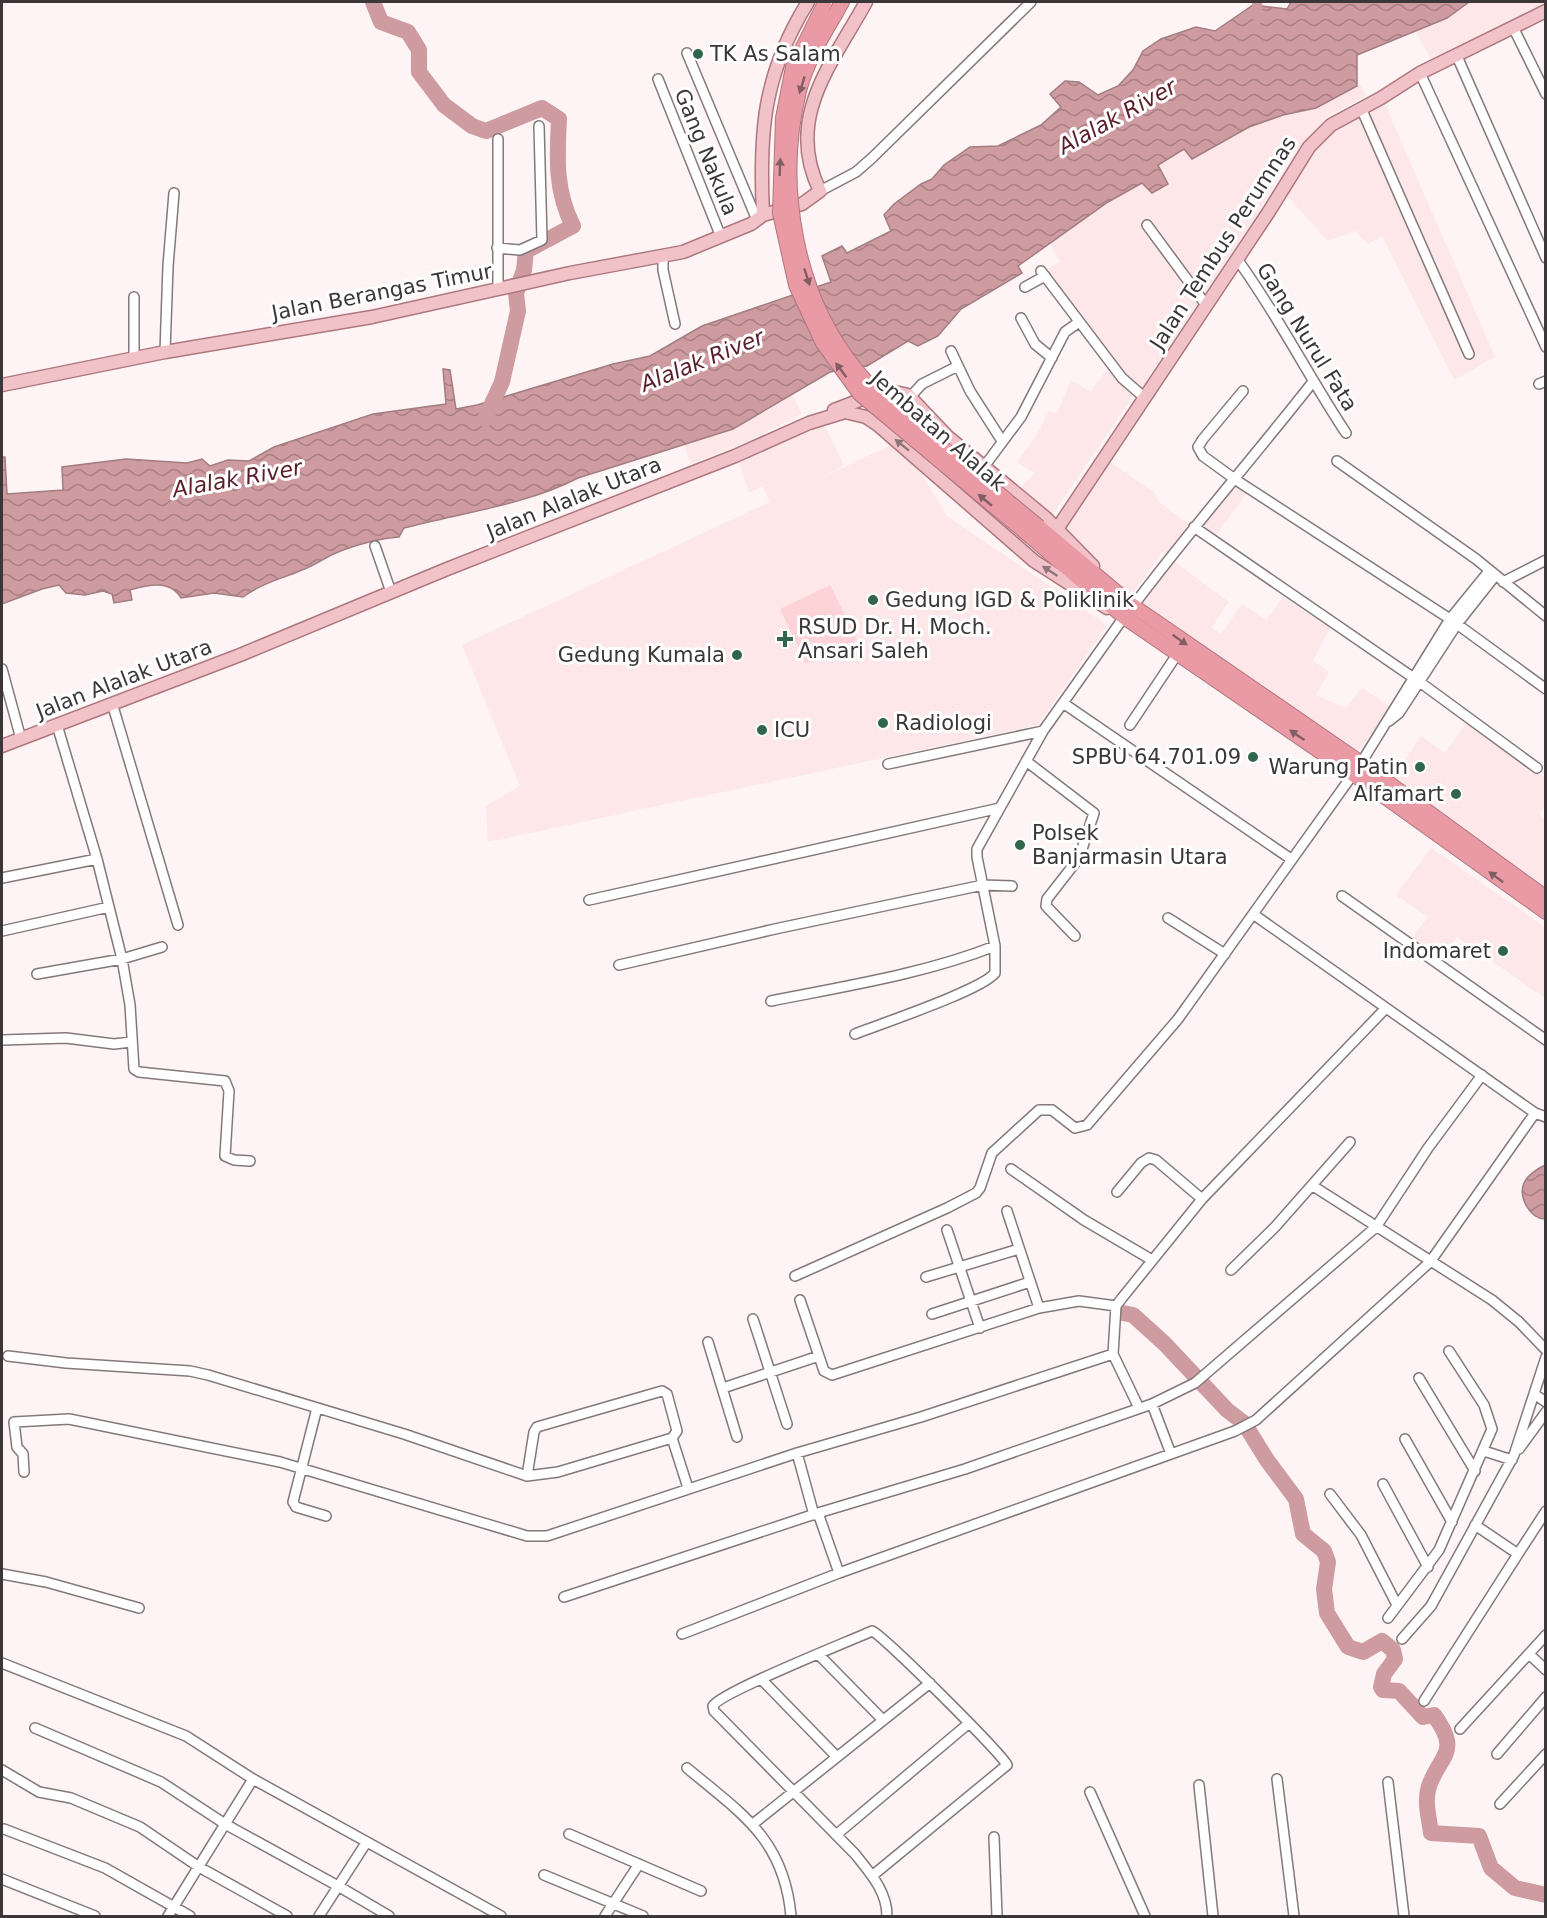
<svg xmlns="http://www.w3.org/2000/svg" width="1547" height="1918" font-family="'DejaVu Sans',sans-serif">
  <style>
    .built { fill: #fde7e9 }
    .green { fill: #fdd3d8 }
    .water { fill: url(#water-waves); stroke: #a27d81; stroke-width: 1.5 }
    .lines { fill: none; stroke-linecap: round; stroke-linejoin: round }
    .canal { stroke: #ce9ba1; stroke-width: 10 }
    .river { stroke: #ce9ba1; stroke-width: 16 }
    .minor-casing { stroke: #84797a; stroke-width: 12 }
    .major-casing { stroke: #ad777e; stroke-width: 15 }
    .highway-casing { stroke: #ad777e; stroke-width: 16 }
    .minor { stroke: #fff; stroke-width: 9 }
    .major { stroke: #f2c2c9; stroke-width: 12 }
    .highway { stroke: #ea9aa5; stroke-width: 14 }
    .highway-bridge-casing { stroke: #ad777e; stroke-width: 16; stroke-linecap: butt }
    .highway-bridge { stroke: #ea9aa5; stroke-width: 14 }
    .oneway { fill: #815e63 }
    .oneway2 { fill: #8d7579 }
    .poi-dot { fill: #31664c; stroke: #fff; stroke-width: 2 }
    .labels { text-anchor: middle; stroke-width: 6; stroke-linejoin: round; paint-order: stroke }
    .poi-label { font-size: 21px; fill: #3b3637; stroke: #fff; text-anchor: start }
    .street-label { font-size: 21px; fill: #3b3637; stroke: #fff }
    .water-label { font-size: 22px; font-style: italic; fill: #5b1d2a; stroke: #fff }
  </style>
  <defs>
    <pattern id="water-waves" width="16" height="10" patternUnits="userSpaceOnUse" patternTransform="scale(1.5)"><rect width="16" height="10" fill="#ce9ba1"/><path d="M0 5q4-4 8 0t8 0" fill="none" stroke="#a87f84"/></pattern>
  </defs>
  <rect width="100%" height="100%" fill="#fef4f5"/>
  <path class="built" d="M 1444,2 L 1545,2 L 1545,7 L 1432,60 L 1409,20 Z
    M 1345,57 L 1366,96 L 1328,116 L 1286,163 L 1255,218 L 1149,376 L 1153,381 L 1145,392 L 1135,390 L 1044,271 L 1060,262 L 1046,235 L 1138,168 Z
    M 1381,95 L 1495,357 L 1454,380 L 1382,236 L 1368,244 L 1355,231 L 1328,241 L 1292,201 L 1279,191 L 1332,123 Z
    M 1108,369 L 1133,396 L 1049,520 L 1015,494 L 1035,473 L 1017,462 L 1038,433 L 1048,411 L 1057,413 L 1071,380 L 1090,391 Z
    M 788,388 L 802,414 L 747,442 L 691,464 L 679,434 Z
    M 822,420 L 844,465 L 821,478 L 891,445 L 920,472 L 947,516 L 1107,625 L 1038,725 L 488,842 L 486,806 L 520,786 L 462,645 L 770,502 L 763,486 L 749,493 L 737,457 Z
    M 1106,459 L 1155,493 L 1159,502 L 1190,525 L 1166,554 L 1162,552 L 1132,595 L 1123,594 L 1056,533 Z
    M 1233,483 L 1247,493 L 1213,539 L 1194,521 Z
    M 1167,556 L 1229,602 L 1211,628 L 1221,634 L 1242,604 L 1266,620 L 1283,597 L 1330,628 L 1313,661 L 1329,672 L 1316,695 L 1346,708 L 1362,688 L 1392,708 L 1357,753 L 1144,612 L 1136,598 Z
    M 1467,722 L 1545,778 L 1545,805 L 1539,814 L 1545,820 L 1545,888 L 1472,837 L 1393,777 L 1421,736 L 1445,753 Z
    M 1431,848 L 1545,927 L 1545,998 L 1457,937 L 1437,961 L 1410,941 L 1428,917 L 1396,895 Z"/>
  <path class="green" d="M 830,585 L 857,640 L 806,664 L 780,609 Z"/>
  <path class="water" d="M 1291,2 L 1469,2 L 1447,18 L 1357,55 L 1357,86 L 1316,108 L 1283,115 L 1249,127 L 1192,159 L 1184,149 L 1158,165 L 1168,184 L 1152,193 L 1142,183 L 1108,202 L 1018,266 L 1022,273 L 961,309 L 938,336 L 918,346 L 908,341 L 867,366 L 830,372 L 733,429 L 578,478 C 526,505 460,513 404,528 L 399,537 C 381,538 351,546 336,553 C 324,558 314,566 302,570 C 281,579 262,583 243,597 L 214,593 L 181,598 C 170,579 147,585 130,590 L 132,600 L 114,603 L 112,594 L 103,591 L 85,595 L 66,593 L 59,585 L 42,589 L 2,604 L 2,457 L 5,457 L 7,494 L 63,490 L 62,467 L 126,459 L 187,463 L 202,459 L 210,466 L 228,460 L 249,461 L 274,447 L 373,414 L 446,404 L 443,369 L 450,370 L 456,409 L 477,405 L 613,364 L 650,356 L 702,326 L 831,282 L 822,256 L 842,246 L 847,253 L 891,231 L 884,215 L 894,204 L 921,184 L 932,179 L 944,165 L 970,147 L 998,146 L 1041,125 L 1061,107 L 1050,94 L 1065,81 L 1079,82 L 1098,95 L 1118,86 L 1133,70 L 1143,51 L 1161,39 L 1196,27 L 1215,31 L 1253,5 L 1287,9 Z
    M 1545,1165 L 1545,1219 C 1530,1219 1518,1197 1524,1183 C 1528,1174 1537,1169 1545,1165 Z"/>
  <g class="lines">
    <path class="canal" d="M 1257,2 L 1258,19"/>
    <path class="river" d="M 373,2 L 381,22 L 408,32 L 419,50 L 419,72 L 444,105 L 472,126 L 486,131 L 542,108 L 559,119 C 557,158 555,191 573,226 L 526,251 L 524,270 L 516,293 L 518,311 L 502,382 L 485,419
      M 1123,1313 L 1133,1315 L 1165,1344 L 1227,1410 L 1244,1423 L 1267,1460 L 1296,1499 L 1303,1534 L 1324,1551 L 1328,1562 L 1324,1589 L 1327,1613 L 1348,1647 L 1363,1652 L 1382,1641 L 1393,1650 L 1395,1659 L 1384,1674 L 1381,1687 L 1383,1690 L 1399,1691 L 1423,1717 L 1434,1715 C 1461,1753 1441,1753 1429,1786 C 1424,1802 1429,1817 1431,1833 L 1479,1836 L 1491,1868 L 1515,1888 L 1546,1895"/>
    <g class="minor-casing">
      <path id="minor" d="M 1513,27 L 1546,94
        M 687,53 L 757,220
        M 1456,54 L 1546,258
        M 1420,73 L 1546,347
        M 658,79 L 721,237
        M 1361,108 L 1469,354
        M 820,191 L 856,172 L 872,158 L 1031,2
        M 1147,225 L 1206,305
        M 497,248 L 520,250 L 542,240 L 539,126
        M 663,256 L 663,270 L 675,324
        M 1237,259 C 1278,315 1308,376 1346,433
        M 1041,271 L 1122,378 L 1145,398
        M 1025,287 L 1045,276
        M 498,288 L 498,139
        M 134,297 L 134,359
        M 1021,318 L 1035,344 L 1052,358
        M 951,351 L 970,391 L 1002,441
        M 165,352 L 168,266 L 174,193
        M 1539,384 L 1546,381
        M 1243,391 L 1203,439 L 1198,447 L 1203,456 L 1236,480 L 1450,619 L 1546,689
        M 911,396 L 922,384 L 958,366
        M 1337,461 L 1476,559 L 1546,616
        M 983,468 L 1021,417 L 1065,332 L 1079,322
        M 1194,527 L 1421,683 L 1537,768
        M 375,546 L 391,592
        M 1503,582 L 1546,560
        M 1133,606 C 1190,530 1253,458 1312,383
        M 2,669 L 21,739
        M 112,703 L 178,925
        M 1063,703 L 1291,859
        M 1389,721 L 1399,713 L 1457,624 L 1495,576
        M 57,725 L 97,859 L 122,959 L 130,1005 L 134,1069 L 139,1072 L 225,1081 L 229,1091 L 225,1156 L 234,1160 L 250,1161
        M 1130,725 L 1178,653
        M 1026,761 L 1094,813 L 1079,858 L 1047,899 L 1046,906 L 1075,936
        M 888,764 L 1043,731
        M 2,878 L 97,859
        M 1342,896 L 1546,1040
        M 589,900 L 1000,808
        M 1253,914 L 1535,1113 L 1546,1117
        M 1168,918 L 1225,954
        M 2,931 L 109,907
        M 619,965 L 775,929 L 983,885 L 1012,886
        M 37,974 L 122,959 L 162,947
        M 771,1001 C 846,986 924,974 995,946
        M 855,1034 C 880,1024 982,990 995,973 L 995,946 L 977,857 L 977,849 L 1043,731 L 1124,617
        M 2,1040 L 66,1038 L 114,1044 L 131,1042
        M 1011,1169 L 1084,1220 L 1152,1260
        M 1313,1186 L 1492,1300 L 1519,1322 L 1546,1350
        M 1117,1192 L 1141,1163 L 1149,1158 L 1156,1160 L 1202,1199
        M 1007,1211 L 1039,1308
        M 947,1230 L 980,1328
        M 1231,1270 L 1275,1227 L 1350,1142
        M 795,1276 L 947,1208 L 976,1193 L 980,1188 L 992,1153 L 1039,1110 L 1052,1110 L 1075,1128 L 1087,1125 L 1178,1019 L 1361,763 L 1450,619 L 1489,571
        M 926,1277 L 1019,1249
        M 800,1300 L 824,1371 L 832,1375 L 1039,1308 L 1079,1301 L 1116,1306
        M 932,1314 L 1030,1282
        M 753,1319 L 787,1424
        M 708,1342 L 737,1437
        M 8,1356 L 66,1363 L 190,1371 L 208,1375 L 404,1434 L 527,1476 L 558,1472 L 672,1438 L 677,1431 L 667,1394 L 662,1391 L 537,1427 L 534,1432 L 527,1476
        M 1419,1378 L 1475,1471
        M 723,1388 L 819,1356
        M 1534,1394 L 1546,1402
        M 1152,1404 L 1171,1454
        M 317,1408 L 293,1502 L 296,1507 L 326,1516
        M 1139,1408 L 1113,1354 L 1116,1306 L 1122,1298 L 1202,1199 L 1386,1008
        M 672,1438 L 688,1488
        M 1405,1439 L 1452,1522
        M 1519,1449 L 1546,1412
        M 1484,1451 L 1512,1460
        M 797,1453 L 814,1515
        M 24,1472 L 23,1454 L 17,1447 L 14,1422 L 69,1419 L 280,1462 L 527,1536 L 547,1536 L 797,1453 L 921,1417 L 1113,1354
        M 1383,1484 L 1428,1567
        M 1330,1494 L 1361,1535 L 1397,1605
        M 818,1513 L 965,1469 L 1152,1404 L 1195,1383 L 1376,1227 L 1428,1148 L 1482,1075
        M 1475,1525 L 1518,1554 L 1546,1511
        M 2,1574 L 46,1582 L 139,1608
        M 564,1597 L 818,1513 L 839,1573
        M 1388,1618 L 1439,1550 L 1492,1429 L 1484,1405 L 1449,1351
        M 682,1634 L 839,1573 L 1235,1431 L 1256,1420 L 1430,1262 L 1535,1113
        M 1402,1639 L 1431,1606 L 1514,1455 L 1546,1357
        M 1529,1654 L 1546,1670
        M 819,1655 L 883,1720
        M 2,1663 L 186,1736 L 253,1779
        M 761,1679 L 837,1757
        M 1424,1701 L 1518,1554
        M 35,1728 L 161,1782 L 225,1824 L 338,1886 L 389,1916
        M 1460,1729 L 1546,1635
        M 1497,1754 L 1546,1697
        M 687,1768 C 742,1814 784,1839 791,1916
        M 2,1770 L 39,1792 L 71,1798 L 140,1827 L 199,1867 L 287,1916
        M 1277,1779 L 1294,1916
        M 1388,1782 L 1404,1916
        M 1199,1785 L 1213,1916
        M 1090,1792 L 1145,1916
        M 1500,1804 L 1546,1754
        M 753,1824 L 930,1683
        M 4,1829 L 105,1868 L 190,1916
        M 569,1834 L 701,1891
        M 836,1835 L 968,1724
        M 994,1837 L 997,1916
        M 544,1875 L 643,1916
        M 872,1876 L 1007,1765 C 1001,1753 882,1634 872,1631 C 850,1641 719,1693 713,1706 L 714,1711 L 855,1854 C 870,1873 887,1891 887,1916
        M 2,1879 L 95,1916
        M 168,1916 L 253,1779 L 501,1916
        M 319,1916 L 366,1843
        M 605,1916 L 639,1864"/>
    </g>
    <g class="major-casing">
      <path id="major" d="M 763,215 C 759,132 763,74 808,2
        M 2,385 L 165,352 L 372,317 L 570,273 L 683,252 L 751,224 L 763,215 L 802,204 L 820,191 C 784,118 832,64 866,2
        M 834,410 L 886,390 L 908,395 L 947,436 L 1046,518 L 1093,566
        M 1057,529 L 1268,213 L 1309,147 L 1331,125 L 1381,98 L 1420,73 L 1546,11
        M 2,746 L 240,655 L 447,569 L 735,456 L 809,423 L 845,412 L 866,417 L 878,425 L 1034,561 L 1107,608"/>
    </g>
    <g class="highway-casing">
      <path id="highway" d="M 836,13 L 842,2
        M 1039,527 L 1133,606 L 1361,763 L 1546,898
        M 1031,537 L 1124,617 L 1353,774 L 1546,912"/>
    </g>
    <use href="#minor" class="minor"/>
    <use href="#major" class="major"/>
    <use href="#highway" class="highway"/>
    <g class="highway-bridge-casing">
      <path id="highway-bridge" d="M 824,5 L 793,67 L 783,118 L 780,213 L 796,285 L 823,343 L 860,394 L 1031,537
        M 836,13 C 821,38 806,64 799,91 C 776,185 795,296 857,371 C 883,403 916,427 948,452 C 979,477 1009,502 1039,527"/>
    </g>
    <use href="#highway-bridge" class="highway-bridge"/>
  </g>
  <defs><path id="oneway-solid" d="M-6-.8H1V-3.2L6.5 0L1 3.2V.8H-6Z" transform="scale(1.5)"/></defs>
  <g class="oneway">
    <use href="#oneway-solid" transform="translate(802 85) rotate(107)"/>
    <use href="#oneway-solid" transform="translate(780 167) rotate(-88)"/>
    <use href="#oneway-solid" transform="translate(807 277) rotate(72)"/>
    <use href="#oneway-solid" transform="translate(841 370) rotate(-127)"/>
    <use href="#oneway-solid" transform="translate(985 500) rotate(-140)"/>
    <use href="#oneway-solid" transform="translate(1180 640) rotate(35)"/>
    <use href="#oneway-solid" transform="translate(1297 735) rotate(-146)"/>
    <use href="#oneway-solid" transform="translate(1496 877) rotate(-144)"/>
  </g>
  <g class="oneway2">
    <use href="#oneway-solid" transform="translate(902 445) rotate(-141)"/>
    <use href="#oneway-solid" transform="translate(1050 571) rotate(-147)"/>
  </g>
  <g class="poi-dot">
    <circle cx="698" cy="54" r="6"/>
    <circle cx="873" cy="600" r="6"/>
    <path d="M782 630h6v6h6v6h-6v6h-6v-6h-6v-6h6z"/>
    <circle cx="737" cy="655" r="6"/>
    <circle cx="883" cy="723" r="6"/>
    <circle cx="762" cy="730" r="6"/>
    <circle cx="1253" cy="757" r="6"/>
    <circle cx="1420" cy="767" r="6"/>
    <circle cx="1456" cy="794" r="6"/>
    <circle cx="1020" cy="845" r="6"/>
    <circle cx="1503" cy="951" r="6"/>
  </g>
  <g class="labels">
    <g class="poi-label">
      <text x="710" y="61">TK As Salam</text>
      <text x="885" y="607">Gedung IGD &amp; Poliklinik</text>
      <text x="798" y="634">RSUD Dr. H. Moch.<tspan x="798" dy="24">Ansari Saleh</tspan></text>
      <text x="725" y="662" text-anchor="end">Gedung Kumala</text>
      <text x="895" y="730">Radiologi</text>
      <text x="774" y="737">ICU</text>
      <text x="1241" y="764" text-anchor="end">SPBU 64.701.09</text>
      <text x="1408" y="774" text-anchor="end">Warung Patin</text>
      <text x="1444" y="801" text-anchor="end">Alfamart</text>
      <text x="1032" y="840">Polsek<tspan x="1032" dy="24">Banjarmasin Utara</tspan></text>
      <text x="1491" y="958" text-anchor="end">Indomaret</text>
    </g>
    <g class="street-label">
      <text transform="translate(706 152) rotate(68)" y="7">Gang Nakula</text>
      <text transform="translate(1223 243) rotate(-57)" y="7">Jalan Tembus Perumnas</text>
      <text transform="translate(382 292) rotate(-11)" y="7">Jalan Berangas Timur</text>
      <text transform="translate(1307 337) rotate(58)" y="7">Gang Nurul Fata</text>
      <text transform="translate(938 431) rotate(41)" y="7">Jembatan Alalak</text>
      <text transform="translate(574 498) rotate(-22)" y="7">Jalan Alalak Utara</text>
      <text transform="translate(124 679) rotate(-21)" y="7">Jalan Alalak Utara</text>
    </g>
    <g class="water-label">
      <text transform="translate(1117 116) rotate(-29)" y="8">Alalak River</text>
      <text transform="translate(702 360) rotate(-22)" y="8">Alalak River</text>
      <text transform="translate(237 478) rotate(-10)" y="8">Alalak River</text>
    </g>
  </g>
  <rect width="1547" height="1918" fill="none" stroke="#3b3637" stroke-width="6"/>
</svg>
